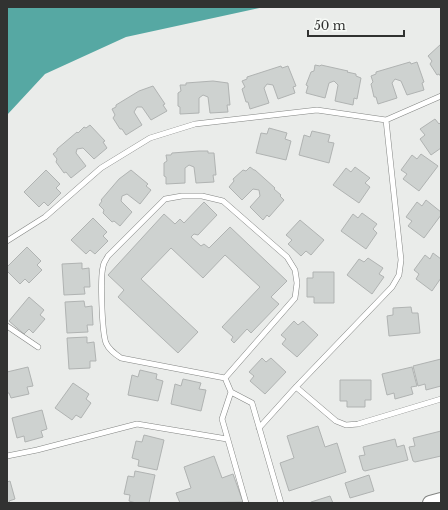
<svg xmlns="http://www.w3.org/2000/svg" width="448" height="510" font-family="'Libre Baskerville',serif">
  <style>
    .water { fill: #56a8a3 }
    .building { fill: #ced2d0; stroke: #b0b3b2 }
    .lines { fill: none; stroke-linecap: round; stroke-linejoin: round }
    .lane-casing { stroke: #838583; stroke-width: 6 }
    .secondary-casing { stroke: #838583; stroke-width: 16 }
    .lane { stroke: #fff; stroke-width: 5 }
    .secondary { stroke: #fff; stroke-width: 14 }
  </style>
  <rect width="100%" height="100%" fill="#eaecea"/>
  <path class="water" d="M 7,7 L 264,7 L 126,37 L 45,74 L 7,115 Z"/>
  <path class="building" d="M 441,44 L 441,77 L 439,74 L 437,75 L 430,64 L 432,61 L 428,56 Z
    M 410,62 L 411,64 L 417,62 L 424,82 L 422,83 L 424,90 L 407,95 L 401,81 L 395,79 L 392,83 L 397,98 L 378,104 L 376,97 L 374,97 L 371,84 L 373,82 L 371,76 L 376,74 L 376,72 Z
    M 315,65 L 320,66 L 321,65 L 348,71 L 347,72 L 356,74 L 356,76 L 361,78 L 357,99 L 354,98 L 353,105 L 335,101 L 338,85 L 334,81 L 329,83 L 325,98 L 306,93 L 308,86 L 306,85 L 311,72 L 314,71 Z
    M 281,66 L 282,68 L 288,66 L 296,86 L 293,87 L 295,93 L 278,99 L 273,85 L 267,84 L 264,88 L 269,103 L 250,109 L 248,102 L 246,102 L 242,89 L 245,87 L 242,81 L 247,79 L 247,77 Z
    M 213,81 L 228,83 L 230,105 L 227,105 L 228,112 L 210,113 L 208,97 L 203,95 L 199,98 L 199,113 L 180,114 L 180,107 L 178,106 L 178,93 L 181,91 L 180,85 L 186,85 L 186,83 Z
    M 153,86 L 165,104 L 163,105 L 167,111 L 151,120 L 142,107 L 137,107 L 134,112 L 142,125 L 126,135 L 122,129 L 120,129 L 113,118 L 115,115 L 112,109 L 116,107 L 116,105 L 139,91 Z
    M 435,119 L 439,124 L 441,122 L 441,148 L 431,155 L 420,139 L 425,135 L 420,129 Z
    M 90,125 L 105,141 L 103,142 L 107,148 L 94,159 L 83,148 L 77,149 L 76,153 L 86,166 L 71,178 L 66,172 L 64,173 L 56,162 L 57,159 L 53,154 L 57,151 L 57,149 L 77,132 L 78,133 L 84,127 L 86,128 Z
    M 269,128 L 287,133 L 285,139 L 291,141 L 286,160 L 256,153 L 261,133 L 267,134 Z
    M 312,131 L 330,135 L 328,142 L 334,143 L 329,163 L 299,155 L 304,135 L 310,137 Z
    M 199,151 L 208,151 L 208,153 L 214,153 L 216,175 L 213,175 L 214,182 L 196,183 L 194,167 L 189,165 L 185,168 L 185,183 L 166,184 L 166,177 L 164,176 L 164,163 L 167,161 L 166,155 L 171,155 L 172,153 Z
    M 421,154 L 438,166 L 419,191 L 403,179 L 407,174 L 401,170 L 412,155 L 417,159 Z
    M 250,167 L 254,170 L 255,170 L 275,188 L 274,189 L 281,195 L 280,196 L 284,200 L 269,217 L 267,215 L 263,220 L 250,207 L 260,196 L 259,190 L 253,189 L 242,200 L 229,187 L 234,181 L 233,179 L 243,170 L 246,171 Z
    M 355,167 L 370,178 L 365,183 L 370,187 L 359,203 L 333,185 L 346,168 L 351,172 Z
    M 46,170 L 60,184 L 56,188 L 61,193 L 48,206 L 44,202 L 39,207 L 24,192 Z
    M 131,170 L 148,184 L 146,186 L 151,190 L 140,204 L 127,194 L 122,196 L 121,201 L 132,212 L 120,226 L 114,221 L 112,222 L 103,213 L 104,210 L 99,205 L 102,201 L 101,200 L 119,179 Z
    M 426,200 L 441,212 L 441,215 L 424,238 L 408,226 L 412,221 L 406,217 L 417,202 L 422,206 Z
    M 204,202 L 217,215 L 198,235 L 194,234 L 191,237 L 201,246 L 204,244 L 209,248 L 230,227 L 287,281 L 271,297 L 279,304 L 251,333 L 247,329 L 234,343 L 231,340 L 233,337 L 222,327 L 260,287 L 225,255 L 203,278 L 171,248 L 141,279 L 198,332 L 178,353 L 118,297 L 124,290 L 108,275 L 164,214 L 175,224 L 180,219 L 184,223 Z
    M 362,213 L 377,224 L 373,229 L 377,233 L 366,249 L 341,231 L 353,214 L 358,218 Z
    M 93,218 L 107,232 L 103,236 L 108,241 L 95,254 L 90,250 L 86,254 L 71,240 Z
    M 300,220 L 324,240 L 311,255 L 306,251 L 301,256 L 288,244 L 292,240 L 286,235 Z
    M 27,247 L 41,261 L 37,265 L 42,270 L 29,283 L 25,279 L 20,284 L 7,271 L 7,267 Z
    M 433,253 L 441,259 L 441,278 L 432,291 L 416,279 L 419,274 L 414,270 L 425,255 L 430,259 Z
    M 368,258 L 383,268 L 379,274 L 384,277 L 372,294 L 347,275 L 359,259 L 364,262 Z
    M 82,263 L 82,269 L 89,268 L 90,287 L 84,287 L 85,294 L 64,295 L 62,264 Z
    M 313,272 L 334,272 L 334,303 L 314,303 L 314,297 L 307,297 L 307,278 L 313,278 Z
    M 29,297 L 44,310 L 40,315 L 45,319 L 33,333 L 29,329 L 24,334 L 9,321 Z
    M 84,301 L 85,307 L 92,306 L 93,325 L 87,325 L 88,332 L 67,333 L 65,302 Z
    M 411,307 L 412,313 L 418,313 L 420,333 L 389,336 L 387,316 L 393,315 L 393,308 Z
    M 294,321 L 298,325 L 303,321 L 318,335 L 297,357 L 282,344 L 286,339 L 281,335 Z
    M 87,337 L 87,343 L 94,342 L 96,361 L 90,361 L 90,368 L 69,369 L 67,338 Z
    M 262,358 L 266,362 L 271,358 L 286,372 L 265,394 L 250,381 L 254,376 L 249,372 Z
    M 441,359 L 441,386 L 426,390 L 425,384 L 418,386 L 413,366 Z
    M 28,367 L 33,386 L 27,387 L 29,394 L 11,398 L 9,393 L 7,393 L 7,372 Z
    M 412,367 L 417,386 L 411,387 L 413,394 L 395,399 L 394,393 L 387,395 L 382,374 Z
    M 140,370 L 157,374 L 156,379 L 163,381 L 158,401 L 128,395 L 132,375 L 138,377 Z
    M 183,379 L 201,383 L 199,389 L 206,390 L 201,411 L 171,404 L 175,384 L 181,386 Z
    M 340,380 L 371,380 L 371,400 L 365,400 L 365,407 L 347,407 L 347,401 L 340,401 Z
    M 73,383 L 89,394 L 86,399 L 91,403 L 81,418 L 76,415 L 72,420 L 55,408 Z
    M 42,410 L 47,429 L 41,431 L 43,437 L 25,442 L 24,436 L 17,438 L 12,418 Z
    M 318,426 L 325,447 L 337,443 L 346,472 L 289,491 L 280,463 L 294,458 L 287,436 Z
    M 441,431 L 441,456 L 415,462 L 413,461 L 409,447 L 415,446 L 413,438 Z
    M 144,435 L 164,440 L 157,470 L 138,466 L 139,460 L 132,458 L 136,441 L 142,442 Z
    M 395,439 L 397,447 L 404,445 L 408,460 L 365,471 L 363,470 L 359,456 L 365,455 L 363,447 Z
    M 214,456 L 222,478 L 233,474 L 243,502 L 180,503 L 176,493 L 191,488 L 184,467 Z
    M 135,471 L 155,475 L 149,503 L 136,503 L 129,501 L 130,495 L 124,494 L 128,476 L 134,477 Z
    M 369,475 L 374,491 L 350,498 L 345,483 Z
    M 10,481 L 15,499 L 9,501 L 10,503 L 7,503 L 7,482 Z
    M 330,496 L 333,503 L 312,503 L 311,502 Z"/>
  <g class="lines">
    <g class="lane-casing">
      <path id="lane" d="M 182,196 L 202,196 L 223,201 L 287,257 L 295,270 L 297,283 L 295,298 L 225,378 L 121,358 C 115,354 109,350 106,343 C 102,332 100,279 103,267 C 103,263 106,260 108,256 L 165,199 Z
        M 7,241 L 45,217 L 101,168 L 150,138 L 195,124 L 317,110 L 386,120 L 441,96
        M 7,326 L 38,347
        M 225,378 L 231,392 L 222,419 L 246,503
        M 296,387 L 336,421 L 346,425 L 358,424 L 441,399
        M 231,392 L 252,403 L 281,503
        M 259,428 L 296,387 L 392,287 L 399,275 L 401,260 L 386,120
        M 7,456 L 37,450 L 137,424 L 227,439"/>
    </g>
    <g class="secondary-casing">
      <path id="secondary" d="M 430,503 L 441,500"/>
    </g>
    <use href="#lane" class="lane"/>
    <use href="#secondary" class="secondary"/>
  </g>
  <rect width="448" height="510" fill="none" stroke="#313231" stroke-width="16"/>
  <path d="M308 30v6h96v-6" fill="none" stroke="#313231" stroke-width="2"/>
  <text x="314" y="30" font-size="12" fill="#313231" stroke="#f7faf7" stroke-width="3" paint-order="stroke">50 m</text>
</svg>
